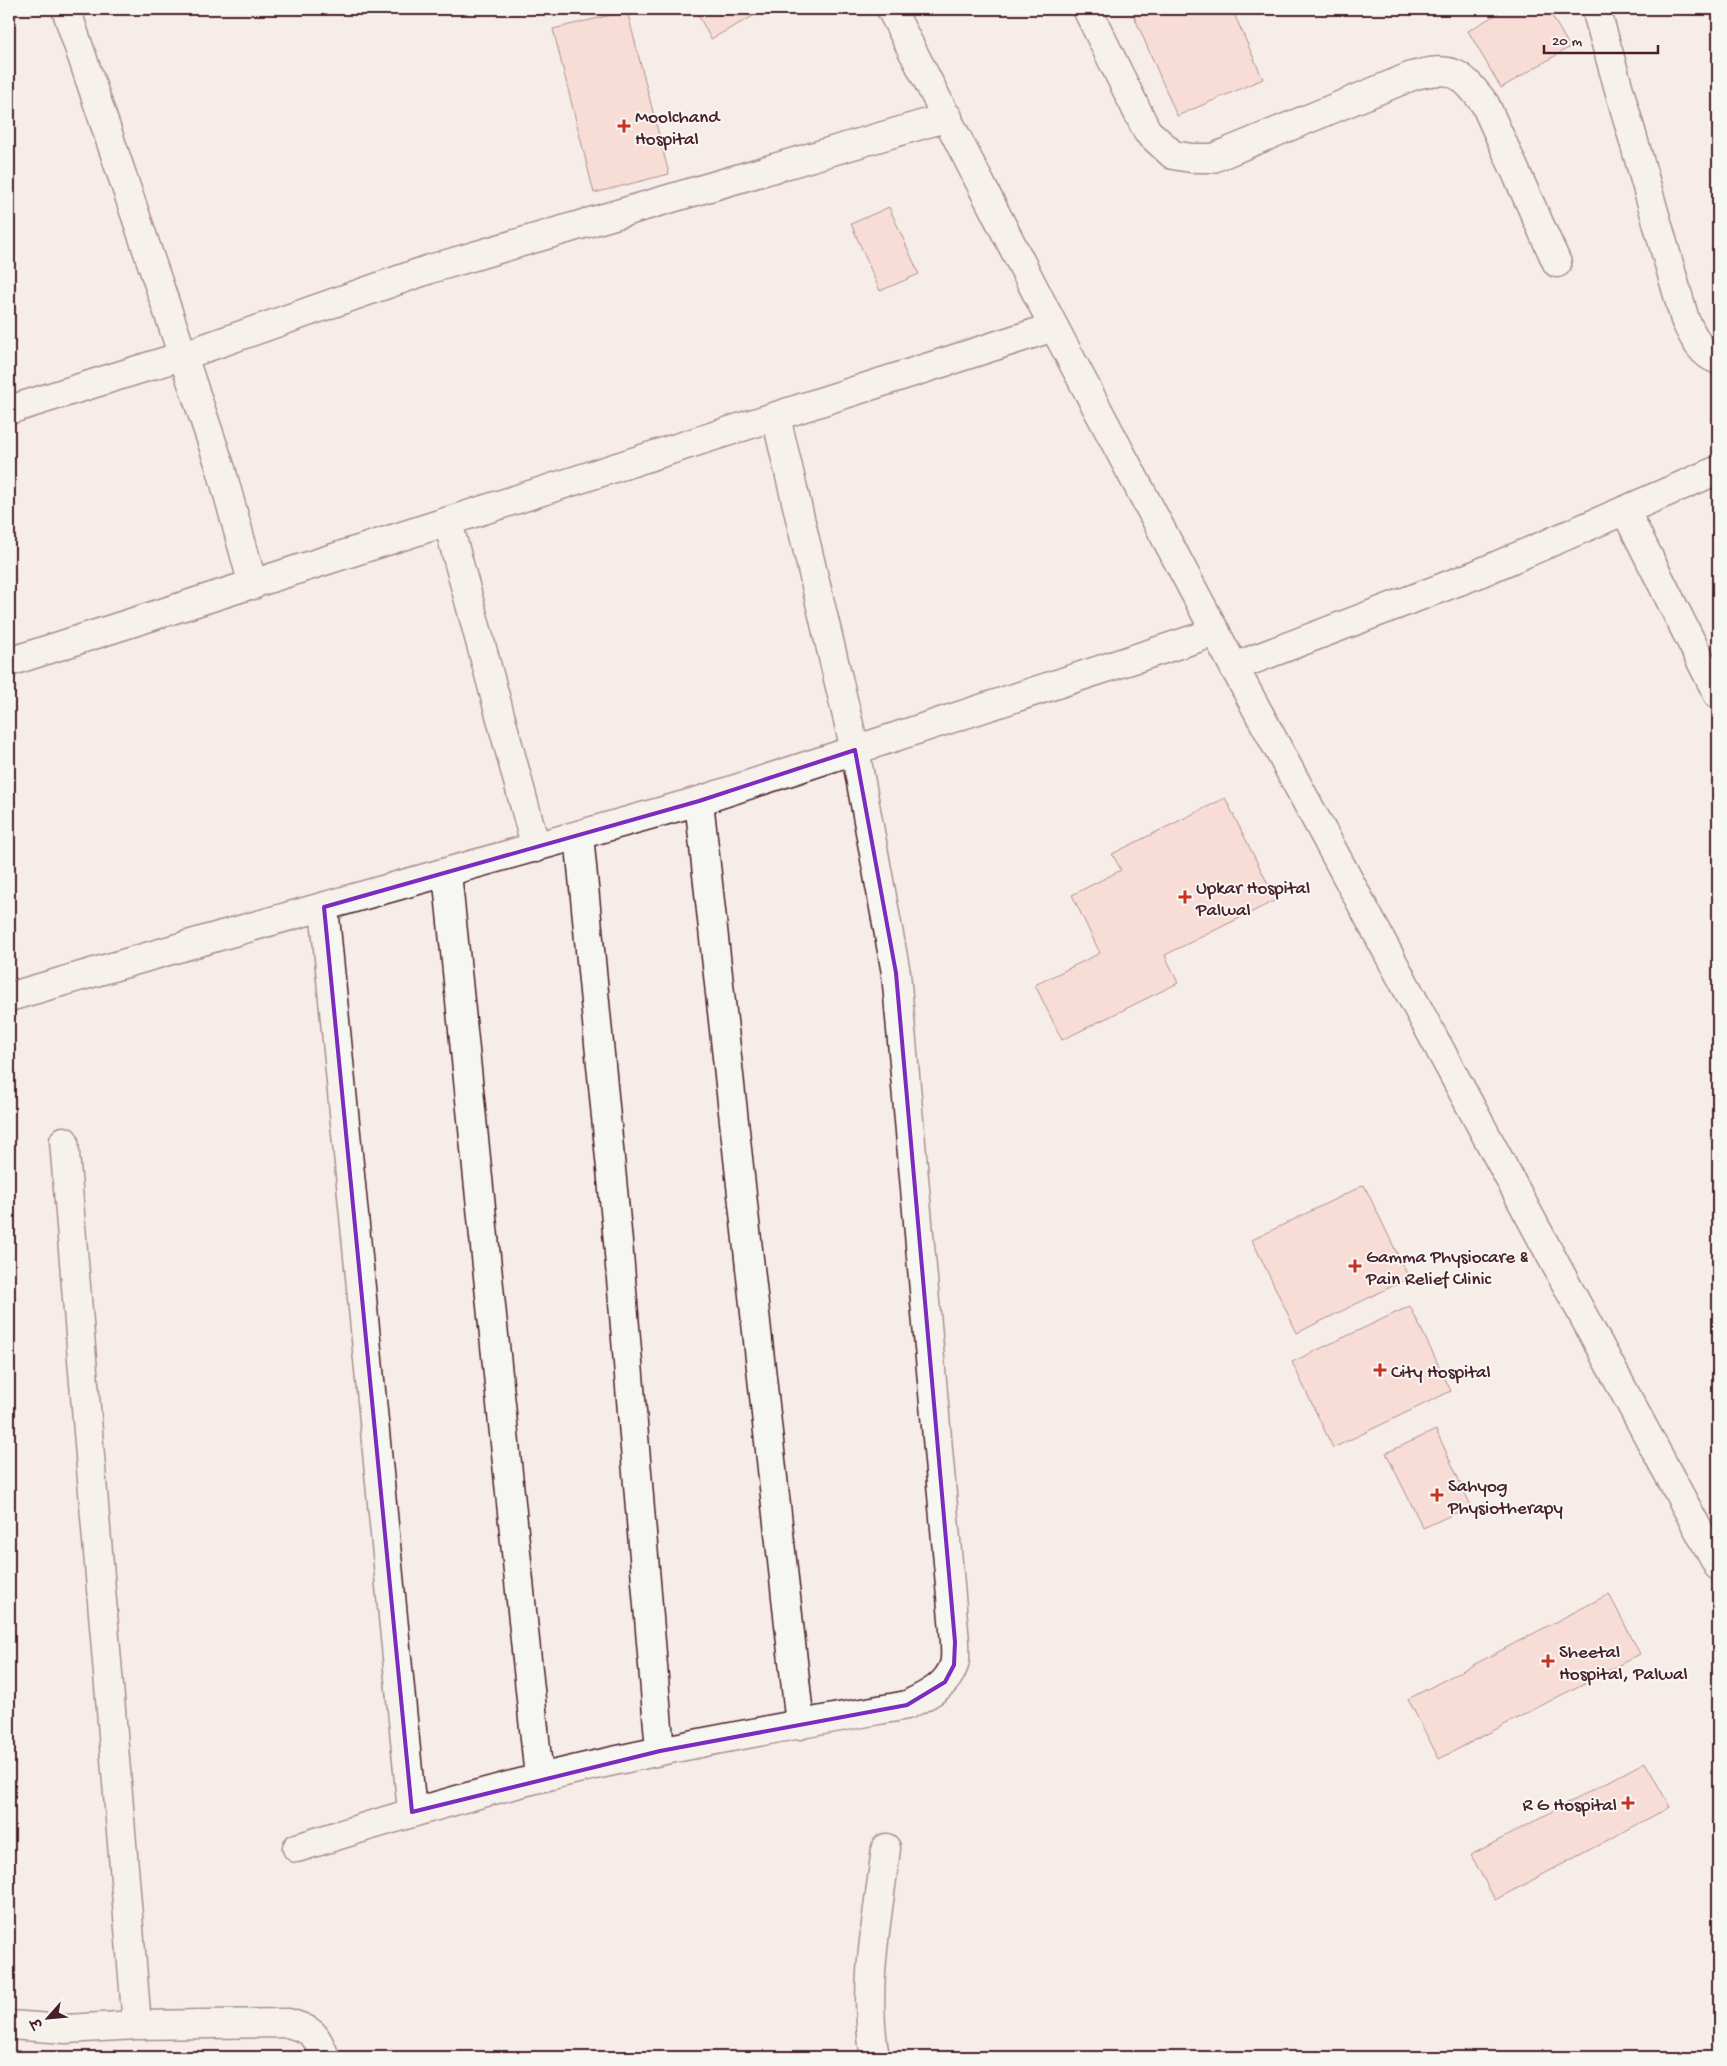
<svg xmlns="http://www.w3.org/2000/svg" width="1727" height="2066" font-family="'Gochi Hand','Playpen Sans Deva',sans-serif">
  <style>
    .building { fill: #f9cac1; stroke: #4a1f2b }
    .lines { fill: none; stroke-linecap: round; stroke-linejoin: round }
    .minor-casing { stroke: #4a1f2b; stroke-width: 31 }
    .highway-casing { stroke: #4a1f2b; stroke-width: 31 }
    .minor { stroke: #f6f6f2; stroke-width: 28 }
    .highway { stroke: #f6f6f2; stroke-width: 28 }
    .marked { fill: none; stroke: #7b2cbf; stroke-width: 4; stroke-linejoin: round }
    .poi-dot { fill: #c8321e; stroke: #f6f6f2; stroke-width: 2 }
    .labels { text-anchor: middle; stroke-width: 4; stroke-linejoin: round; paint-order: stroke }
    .poi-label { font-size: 19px; fill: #4a1f2b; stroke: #f6f6f2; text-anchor: start }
  </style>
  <rect width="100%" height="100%" fill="#f7ede8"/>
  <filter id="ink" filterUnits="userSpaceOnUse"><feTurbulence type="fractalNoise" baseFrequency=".02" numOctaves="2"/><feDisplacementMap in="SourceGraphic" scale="10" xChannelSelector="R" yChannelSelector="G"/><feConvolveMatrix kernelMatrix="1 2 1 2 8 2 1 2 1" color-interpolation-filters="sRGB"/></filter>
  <g filter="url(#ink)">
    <path class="building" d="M 695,9 L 766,9 L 711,39 Z
      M 1131,9 L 1232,9 L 1263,79 L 1177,116 Z
      M 1505,9 L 1548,9 L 1570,47 L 1501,88 L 1468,31 Z
      M 627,11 L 669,174 L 594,193 L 553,29 Z
      M 889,207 L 919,274 L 880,291 L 851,224 Z
      M 1225,798 L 1276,900 L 1165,955 L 1178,983 L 1062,1040 L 1035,985 L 1100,953 L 1072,895 L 1121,870 L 1112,854 Z
      M 1364,1185 L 1409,1278 L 1297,1333 L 1252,1240 Z
      M 1410,1306 L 1451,1391 L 1333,1448 L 1292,1362 Z
      M 1436,1430 L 1471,1506 L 1423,1528 L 1386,1453 Z
      M 1609,1594 L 1640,1654 L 1439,1759 L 1408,1699 Z
      M 1645,1762 L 1670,1807 L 1495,1900 L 1471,1855 Z"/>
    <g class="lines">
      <g class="minor-casing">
        <path id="minor" d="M 66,9 L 221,469 L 253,585
          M 1087,9 L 1147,131 L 1173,155 L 1191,158 L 1213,158 L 1412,76 C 1453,65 1460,72 1485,104 L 1557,263
          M 1596,9 L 1685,320 C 1693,336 1700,354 1718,360
          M 9,410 L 182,356 L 430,269 L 948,117
          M 1625,510 L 1718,695
          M 448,523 L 536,848
          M 9,662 L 1054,327
          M 1234,667 L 1475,575 L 1718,470
          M 699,801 L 800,1725
          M 579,835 L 618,1242 L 660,1751
          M 447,873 L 539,1778
          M 324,907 L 412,1812
          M 9,997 L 226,934 L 699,801 L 1216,632
          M 64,1141 L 137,2025
          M 297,1848 C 377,1823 458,1798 540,1778 C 661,1748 784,1727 907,1705 C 925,1696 947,1687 954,1665 C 956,1658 955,1649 955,1642 L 896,973 L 855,750 L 776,417
          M 9,2025 L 66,2029 L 137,2025 L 288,2023 C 312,2030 316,2033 325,2057
          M 875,2057 C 862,1988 878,1917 886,1848"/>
      </g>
      <g class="highway-casing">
        <path id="highway" d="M 891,9 L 1054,327 L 1234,667 L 1718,1566"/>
      </g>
      <use href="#minor" class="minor"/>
      <use href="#highway" class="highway"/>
    </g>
  </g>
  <path d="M0 0H1727V2066H0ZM 855,750 L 896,973 L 955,1642 L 954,1665 L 945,1682 L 907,1705 L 660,1751 L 412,1812 L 324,907 L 699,801 Z" fill="#f7ede8" fill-opacity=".55" fill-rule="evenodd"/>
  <path class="marked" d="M 855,750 L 896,973 L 955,1642 L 954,1665 L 945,1682 L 907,1705 L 660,1751 L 412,1812 L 324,907 L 699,801 Z"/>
  <g class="poi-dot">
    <path d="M621.5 118.5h5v5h5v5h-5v5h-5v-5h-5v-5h5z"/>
    <path d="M1182.5 889.5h5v5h5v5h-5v5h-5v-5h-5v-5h5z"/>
    <path d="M1352.5 1258.5h5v5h5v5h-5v5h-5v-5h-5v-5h5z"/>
    <path d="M1377.5 1362.5h5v5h5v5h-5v5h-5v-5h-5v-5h5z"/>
    <path d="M1434.5 1487.5h5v5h5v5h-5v5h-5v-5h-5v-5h5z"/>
    <path d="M1545.5 1653.5h5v5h5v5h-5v5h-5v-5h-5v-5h5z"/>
    <path d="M1625.5 1795.5h5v5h5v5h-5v5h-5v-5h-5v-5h5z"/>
  </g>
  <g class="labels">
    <g class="poi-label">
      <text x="635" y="122">Moolchand<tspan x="635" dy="22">Hospital</tspan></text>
      <text x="1196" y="893">Upkar Hospital<tspan x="1196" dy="22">Palwal</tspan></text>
      <text x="1366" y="1262">Gamma Physiocare &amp;<tspan x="1366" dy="22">Pain Relief Clinic</tspan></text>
      <text x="1391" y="1377">City Hospital</text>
      <text x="1448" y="1491">Sahyog<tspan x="1448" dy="22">Physiotherapy</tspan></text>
      <text x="1559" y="1657">Sheetal<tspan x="1559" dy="22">Hospital, Palwal</tspan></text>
      <text x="1617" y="1810" text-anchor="end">R G Hospital</text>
    </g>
  </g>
  <rect width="1727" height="2066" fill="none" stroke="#f6f6f2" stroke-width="30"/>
  <rect x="15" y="15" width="1697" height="2036" fill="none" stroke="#4a1f2b" stroke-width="2" filter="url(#ink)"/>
  <g transform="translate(48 2018) rotate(243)" stroke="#f6f6f2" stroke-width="4" paint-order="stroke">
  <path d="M0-4L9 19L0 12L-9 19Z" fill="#4a1f2b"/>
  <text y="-8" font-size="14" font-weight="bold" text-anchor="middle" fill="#4a1f2b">उ</text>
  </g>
  <path d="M1544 45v8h114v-8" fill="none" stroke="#4a1f2b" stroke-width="2.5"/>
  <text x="1552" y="45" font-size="15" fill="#4a1f2b" stroke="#f6f6f2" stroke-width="4" paint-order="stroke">20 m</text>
</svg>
